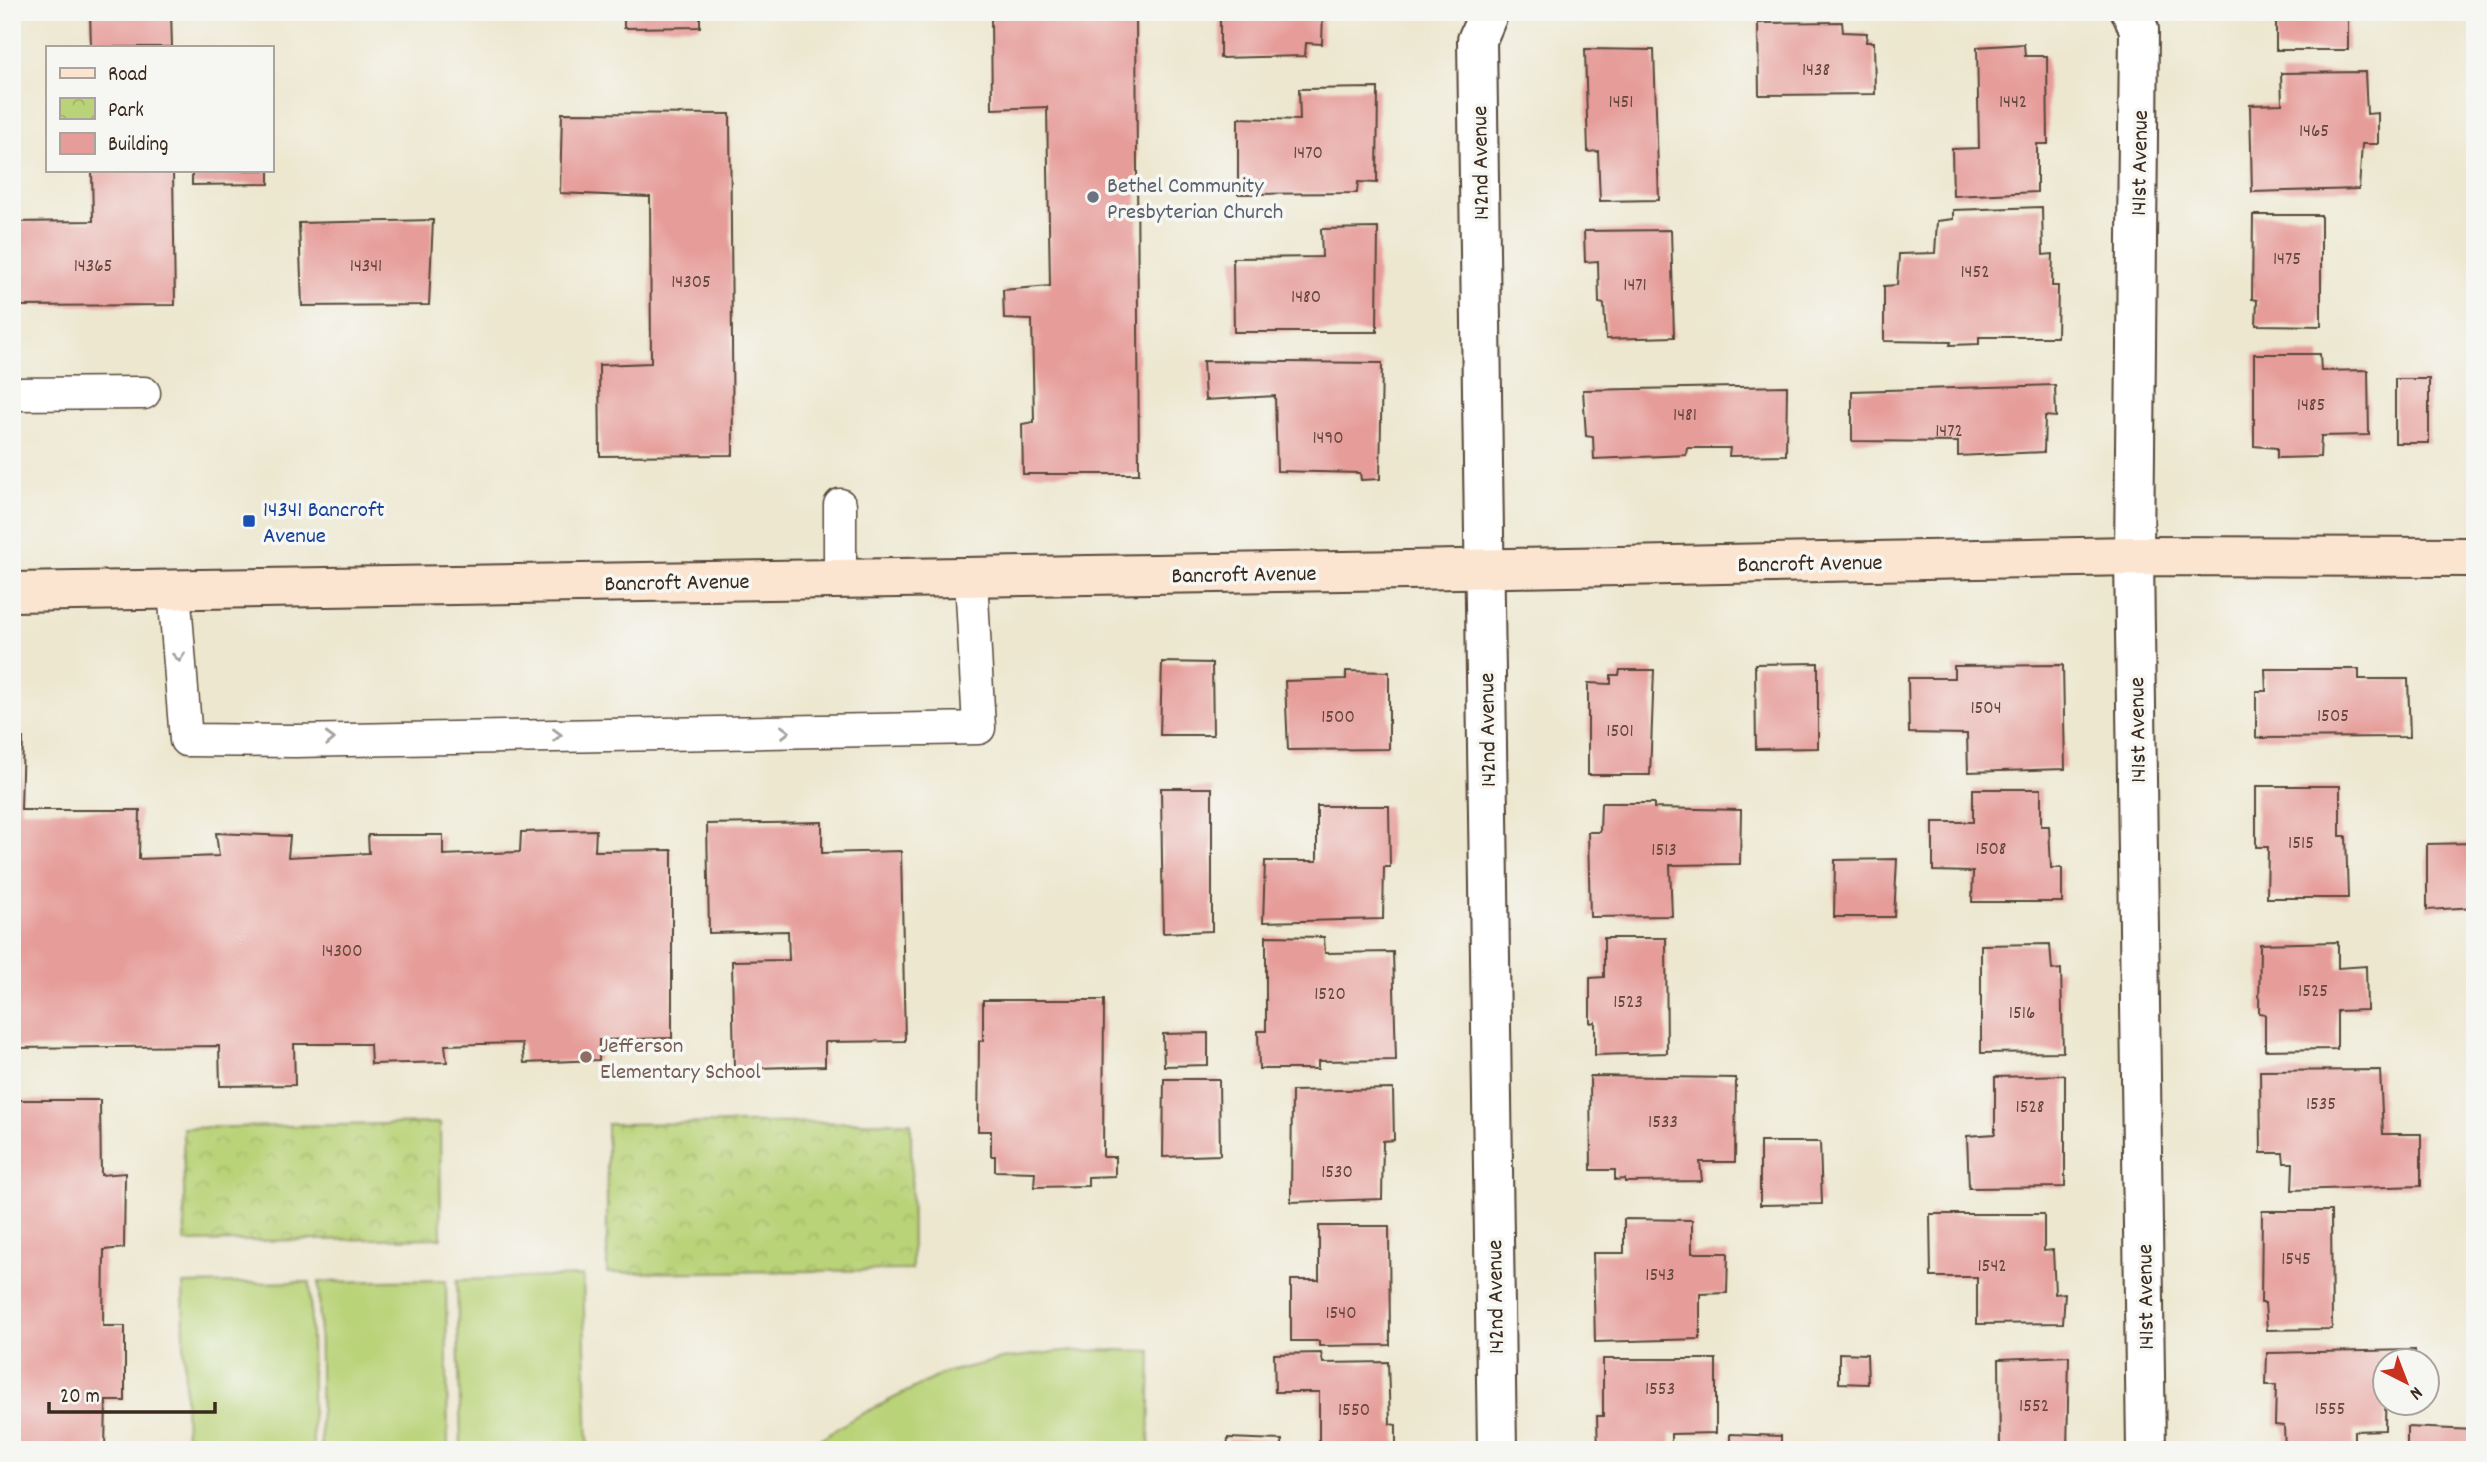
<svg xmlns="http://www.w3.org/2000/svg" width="2487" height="1462" font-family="Dekko,sans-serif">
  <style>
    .park { fill: url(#park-crowns); stroke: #7a7e4b; stroke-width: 2 }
    .pitch { fill: #b9d378; stroke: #7a7e4b; stroke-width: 2 }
    .building { fill: #e69d9a }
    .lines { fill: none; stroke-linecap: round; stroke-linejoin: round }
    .service-casing { stroke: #564639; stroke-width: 35 }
    .minor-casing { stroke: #564639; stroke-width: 42 }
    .secondary-casing { stroke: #564639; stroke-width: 42 }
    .service { stroke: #fff; stroke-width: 32 }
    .minor { stroke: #fff; stroke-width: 38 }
    .secondary { stroke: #fce5d0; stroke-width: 38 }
    .oneway { stroke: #a79f9a }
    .worship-dot { fill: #6b7280; stroke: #f6f6f2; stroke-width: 2.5 }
    .transit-dot { fill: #1a4fb4; stroke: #f6f6f2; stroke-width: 2.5 }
    .education-dot { fill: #8d6e63; stroke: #f6f6f2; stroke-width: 2.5 }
    .labels { text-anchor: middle; stroke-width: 7; stroke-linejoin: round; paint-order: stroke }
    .number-label { font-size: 19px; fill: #66473d }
    .street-label { font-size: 23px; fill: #3b2a1e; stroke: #f6f6f2 }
    .worship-label { font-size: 23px; fill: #5b616d; stroke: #f6f6f2; text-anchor: start }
    .transit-label { font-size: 23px; fill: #164399; stroke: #f6f6f2; text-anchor: start }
    .education-label { font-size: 23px; fill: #785e54; stroke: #f6f6f2; text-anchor: start }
  </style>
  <defs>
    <pattern id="park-crowns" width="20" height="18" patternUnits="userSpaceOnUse" patternTransform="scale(1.75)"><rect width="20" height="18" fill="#b9d378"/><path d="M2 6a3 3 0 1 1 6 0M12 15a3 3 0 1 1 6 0" fill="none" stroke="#a0b567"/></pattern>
  </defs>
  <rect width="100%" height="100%" fill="#f6f6f2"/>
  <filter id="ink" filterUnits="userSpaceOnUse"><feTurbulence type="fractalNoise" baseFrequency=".0143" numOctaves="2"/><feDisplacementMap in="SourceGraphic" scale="14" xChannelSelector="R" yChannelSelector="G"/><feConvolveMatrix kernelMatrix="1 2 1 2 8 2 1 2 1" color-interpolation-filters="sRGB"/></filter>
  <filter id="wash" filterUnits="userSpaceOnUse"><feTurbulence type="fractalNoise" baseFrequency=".00686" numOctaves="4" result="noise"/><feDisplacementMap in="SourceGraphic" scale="28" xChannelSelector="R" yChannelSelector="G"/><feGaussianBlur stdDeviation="1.57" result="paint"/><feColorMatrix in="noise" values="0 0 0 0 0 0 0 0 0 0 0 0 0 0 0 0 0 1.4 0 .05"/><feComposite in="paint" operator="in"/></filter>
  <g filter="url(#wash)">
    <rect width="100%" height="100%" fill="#ede7cf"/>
    <path class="park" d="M 911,1122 L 912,1270 L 607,1273 L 607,1124 Z
      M 440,1123 L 441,1238 L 185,1242 L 183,1128 Z"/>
    <path class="pitch" d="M 583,1276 L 588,1450 L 461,1450 L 457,1280 Z
      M 446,1280 L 448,1450 L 321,1450 L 319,1282 Z
      M 310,1282 L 313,1450 L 186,1450 L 183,1284 Z
      M 1113,1350 L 1151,1351 L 1149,1450 L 802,1450 L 854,1418 L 944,1373 L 1002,1359 L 1063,1351 Z"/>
    <g id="blocks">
      <path class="building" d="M 90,12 L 171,12 L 172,47 L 91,47 Z
        M 624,12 L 700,12 L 700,27 L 624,28 Z
        M 1046,12 L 1136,12 L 1139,474 L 1023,474 L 1022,424 L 1034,422 L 1032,320 L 1004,319 L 1003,290 L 1050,286 L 1047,107 L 992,109 L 991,16 L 1046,14 Z
        M 1220,12 L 1323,12 L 1322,44 L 1306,43 L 1305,56 L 1220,58 Z
        M 2267,12 L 2348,12 L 2348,50 L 2276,50 L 2276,16 L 2267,15 Z
        M 1842,22 L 1843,32 L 1867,33 L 1866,42 L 1874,42 L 1875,94 L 1759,95 L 1758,23 Z
        M 2024,44 L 2025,56 L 2047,56 L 2048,144 L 2037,144 L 2037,192 L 1953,196 L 1952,149 L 1979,148 L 1977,47 Z
        M 1585,49 L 1654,50 L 1659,200 L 1600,201 L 1598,151 L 1588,152 Z
        M 2365,72 L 2367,114 L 2378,113 L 2378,144 L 2362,144 L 2359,189 L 2252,192 L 2250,105 L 2282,104 L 2281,73 Z
        M 1378,88 L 1377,183 L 1358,182 L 1357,193 L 1238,194 L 1238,118 L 1300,120 L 1299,89 Z
        M 562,113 L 730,114 L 733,455 L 600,456 L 599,365 L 651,363 L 650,197 L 560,193 Z
        M 92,170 L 173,170 L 175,305 L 12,306 L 12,222 L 93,221 Z
        M 192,170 L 269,170 L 269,184 L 192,185 Z
        M 2042,207 L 2043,255 L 2053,254 L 2052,286 L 2058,286 L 2057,337 L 1979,337 L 1979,344 L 1950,345 L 1951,342 L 1884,341 L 1884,286 L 1897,285 L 1899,254 L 1935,253 L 1937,221 L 1953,219 L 1953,210 Z
        M 2253,215 L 2321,215 L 2321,326 L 2256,325 L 2257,300 L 2252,299 Z
        M 433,220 L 429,305 L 302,306 L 299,223 Z
        M 1378,228 L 1377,332 L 1234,332 L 1233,258 L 1322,257 L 1321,229 Z
        M 1671,230 L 1674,337 L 1606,339 L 1604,304 L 1599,303 L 1598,261 L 1585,262 L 1584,231 Z
        M 2254,354 L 2320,354 L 2321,371 L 2368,370 L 2369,435 L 2321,436 L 2320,457 L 2277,458 L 2277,448 L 2254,446 Z
        M 1203,361 L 1382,363 L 1380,479 L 1361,480 L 1360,473 L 1277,471 L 1275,396 L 1205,400 Z
        M 2395,379 L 2429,379 L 2429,443 L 2395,443 Z
        M 2055,385 L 2056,417 L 2045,416 L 2044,452 L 1958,456 L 1958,442 L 1852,441 L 1852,391 Z
        M 1787,386 L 1786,455 L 1729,456 L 1730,448 L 1687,448 L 1686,455 L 1594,459 L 1593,437 L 1586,436 L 1583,390 Z
        M 1162,662 L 1212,663 L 1213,735 L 1160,735 Z
        M 1818,663 L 1818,748 L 1756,749 L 1755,664 Z
        M 2063,665 L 2065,769 L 1968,772 L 1967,734 L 1909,733 L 1908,678 L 1954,678 L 1954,666 Z
        M 2265,669 L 2359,669 L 2359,679 L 2408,679 L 2410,737 L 2256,738 L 2256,691 L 2266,691 Z
        M 1620,670 L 1654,670 L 1650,775 L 1588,775 L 1588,683 L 1611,684 L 1611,675 L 1619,675 Z
        M 1346,671 L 1389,672 L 1389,749 L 1288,750 L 1285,681 L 1346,679 Z
        M 12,738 L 23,738 L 21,810 L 140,810 L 139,859 L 219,856 L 216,833 L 290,836 L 288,857 L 369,853 L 368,835 L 443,835 L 443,855 L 520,852 L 521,832 L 596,830 L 595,851 L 672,850 L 672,1038 L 599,1040 L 599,1060 L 524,1063 L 522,1043 L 445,1045 L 447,1062 L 371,1064 L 370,1044 L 294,1044 L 295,1085 L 220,1086 L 219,1046 L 12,1048 Z
        M 2256,786 L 2340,786 L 2340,836 L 2346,836 L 2348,898 L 2267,898 L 2268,847 L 2256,847 Z
        M 1161,788 L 1212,788 L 1212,931 L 1163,933 Z
        M 1973,789 L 2041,789 L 2041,826 L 2049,826 L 2051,868 L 2062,868 L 2062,902 L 1972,902 L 1973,872 L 1933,871 L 1933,822 L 1973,822 Z
        M 1601,803 L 1654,803 L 1654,808 L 1741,810 L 1740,864 L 1670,865 L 1672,916 L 1590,917 L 1588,832 L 1600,832 Z
        M 1317,806 L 1389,806 L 1390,867 L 1384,867 L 1383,919 L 1263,922 L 1265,861 L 1317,861 Z
        M 822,822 L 822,853 L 901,851 L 905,1041 L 825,1042 L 825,1066 L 757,1068 L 758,1073 L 748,1074 L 748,1067 L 734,1068 L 732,961 L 789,960 L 788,931 L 709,933 L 707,824 Z
        M 2475,843 L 2475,907 L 2427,910 L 2427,844 Z
        M 1897,859 L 1894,917 L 1834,917 L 1835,860 Z
        M 1266,936 L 1324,937 L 1325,953 L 1393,952 L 1396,1060 L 1318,1061 L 1318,1069 L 1259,1069 L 1258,1031 L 1266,1031 Z
        M 1604,938 L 1666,938 L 1667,1053 L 1595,1055 L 1595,1022 L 1590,1023 L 1590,978 L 1604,977 Z
        M 2338,942 L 2338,968 L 2366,966 L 2367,1010 L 2337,1011 L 2337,1049 L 2265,1050 L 2265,1014 L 2259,1013 L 2260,944 Z
        M 2050,944 L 2052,970 L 2061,969 L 2063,1052 L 1981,1053 L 1981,945 Z
        M 983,1000 L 1104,1000 L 1103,1157 L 1115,1157 L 1115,1176 L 1088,1177 L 1088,1186 L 1034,1187 L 1035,1172 L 995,1171 L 995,1156 L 991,1156 L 991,1131 L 978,1131 L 979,1041 L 983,1041 Z
        M 1208,1033 L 1208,1065 L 1164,1066 L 1163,1034 Z
        M 2380,1070 L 2383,1134 L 2421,1134 L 2421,1186 L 2292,1190 L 2293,1163 L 2284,1163 L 2283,1153 L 2261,1153 L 2260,1071 Z
        M 2065,1075 L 2065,1187 L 1969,1188 L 1967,1136 L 1995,1134 L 1995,1077 Z
        M 1590,1076 L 1736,1078 L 1735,1162 L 1700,1162 L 1702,1181 L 1625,1182 L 1625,1179 L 1615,1180 L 1615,1170 L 1591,1170 Z
        M 1164,1079 L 1219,1079 L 1220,1155 L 1163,1157 Z
        M 1393,1089 L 1394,1140 L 1383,1141 L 1382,1199 L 1291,1202 L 1292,1091 Z
        M 12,1100 L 100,1100 L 101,1175 L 125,1173 L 124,1248 L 104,1250 L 103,1326 L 125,1326 L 125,1401 L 106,1401 L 105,1450 L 12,1450 Z
        M 1760,1142 L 1820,1142 L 1822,1204 L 1760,1205 Z
        M 2262,1211 L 2331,1211 L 2332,1329 L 2267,1330 L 2265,1303 L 2261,1303 Z
        M 1930,1214 L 2044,1214 L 2044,1251 L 2053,1250 L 2055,1294 L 2065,1293 L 2063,1323 L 1977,1324 L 1977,1277 L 1931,1277 Z
        M 1624,1219 L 1692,1220 L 1692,1253 L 1728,1253 L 1727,1293 L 1700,1294 L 1700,1339 L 1595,1342 L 1593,1253 L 1624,1253 Z
        M 1319,1226 L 1389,1226 L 1390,1345 L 1319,1346 L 1319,1341 L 1291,1341 L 1291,1280 L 1319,1280 Z
        M 2415,1350 L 2415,1360 L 2386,1360 L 2385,1430 L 2354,1431 L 2354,1450 L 2285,1450 L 2284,1426 L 2275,1425 L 2276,1385 L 2266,1385 L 2267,1353 Z
        M 1321,1353 L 1323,1363 L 1388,1362 L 1390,1424 L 1396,1425 L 1396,1450 L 1319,1450 L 1319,1392 L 1275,1392 L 1274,1354 Z
        M 1839,1353 L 1867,1354 L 1868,1384 L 1839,1383 Z
        M 2069,1356 L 2067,1450 L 2000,1450 L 1999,1359 Z
        M 1603,1359 L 1716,1359 L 1716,1433 L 1671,1434 L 1671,1450 L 1598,1450 L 1597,1416 L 1603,1416 Z
        M 2407,1427 L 2475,1430 L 2475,1450 L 2407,1450 Z
        M 1730,1434 L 1781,1436 L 1781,1450 L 1730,1450 Z
        M 1228,1438 L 1282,1440 L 1282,1450 L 1227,1450 Z
        M 1816,1446 L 1817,1450 L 1788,1450 L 1788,1447 Z"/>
    </g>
  </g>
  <g filter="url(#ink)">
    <use href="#blocks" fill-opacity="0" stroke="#564639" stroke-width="2"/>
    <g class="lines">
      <g class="service-casing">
        <path id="service" d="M 12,394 L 144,393
          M 840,505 L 840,579
          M 174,589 L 186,740 L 295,741 L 979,728 L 971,577"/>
      </g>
      <g class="minor-casing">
        <path id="minor" d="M 1489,12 L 1477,40 L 1497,1450
          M 2131,12 L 2139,29 L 2134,556 L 2146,1450"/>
      </g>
      <g class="secondary-casing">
        <path id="secondary" d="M 12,592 L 1407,570 L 2134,556 L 2475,557"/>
      </g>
      <use href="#service" class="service"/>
      <use href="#minor" class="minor"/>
      <use href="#secondary" class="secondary"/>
    </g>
    <defs><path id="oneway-chevron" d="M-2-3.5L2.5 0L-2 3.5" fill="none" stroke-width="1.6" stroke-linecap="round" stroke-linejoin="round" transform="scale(1.75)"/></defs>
    <g class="oneway">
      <use href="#oneway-chevron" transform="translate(179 657) rotate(85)"/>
      <use href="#oneway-chevron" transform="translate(785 732) rotate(-1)"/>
      <use href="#oneway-chevron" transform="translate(557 735) rotate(-1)"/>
      <use href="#oneway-chevron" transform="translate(330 739) rotate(-2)"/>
    </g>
  </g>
  <circle class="worship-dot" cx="1093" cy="197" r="7"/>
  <rect class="transit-dot" x="242" y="514" width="14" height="14" rx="3.5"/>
  <circle class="education-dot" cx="586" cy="1057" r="7"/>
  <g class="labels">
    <g class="number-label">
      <text x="1816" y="75">1438</text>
      <text x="1621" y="107">1451</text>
      <text x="2013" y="107">1442</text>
      <text x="2314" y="136">1465</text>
      <text x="1308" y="158">1470</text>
      <text x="2287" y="264">1475</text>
      <text x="93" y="271">14365</text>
      <text x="366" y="271">14341</text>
      <text x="1975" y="277">1452</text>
      <text x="691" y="287">14305</text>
      <text x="1635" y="290">1471</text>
      <text x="1306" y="302">1480</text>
      <text x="2311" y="410">1485</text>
      <text x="1685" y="420">1481</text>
      <text x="1949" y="436">1472</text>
      <text x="1328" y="443">1490</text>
      <text x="1986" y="713">1504</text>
      <text x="2333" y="721">1505</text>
      <text x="1338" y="722">1500</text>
      <text x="1620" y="736">1501</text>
      <text x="2301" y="848">1515</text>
      <text x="1991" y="854">1508</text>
      <text x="1664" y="855">1513</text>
      <text x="342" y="956">14300</text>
      <text x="2313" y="996">1525</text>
      <text x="1330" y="999">1520</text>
      <text x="1628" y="1007">1523</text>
      <text x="2022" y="1018">1516</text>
      <text x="2321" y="1109">1535</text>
      <text x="2030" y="1112">1528</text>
      <text x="1663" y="1127">1533</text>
      <text x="1337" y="1177">1530</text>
      <text x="2296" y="1264">1545</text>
      <text x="1992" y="1271">1542</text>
      <text x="1660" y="1280">1543</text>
      <text x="1341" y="1318">1540</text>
      <text x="1660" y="1394">1553</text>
      <text x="2034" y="1411">1552</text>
      <text x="2330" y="1414">1555</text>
      <text x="1354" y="1415">1550</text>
    </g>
    <g class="street-label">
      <text transform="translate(1479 163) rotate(-91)" y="8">142nd Avenue</text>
      <text transform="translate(2138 163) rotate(-89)" y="8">141st Avenue</text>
      <text transform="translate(1810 562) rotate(-1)" y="8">Bancroft Avenue</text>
      <text transform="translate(1244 573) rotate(-1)" y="8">Bancroft Avenue</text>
      <text transform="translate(677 581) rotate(-1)" y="8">Bancroft Avenue</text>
      <text transform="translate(1486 730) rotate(-91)" y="8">142nd Avenue</text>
      <text transform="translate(2136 730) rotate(-91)" y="8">141st Avenue</text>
      <text transform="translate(1494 1297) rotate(-91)" y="8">142nd Avenue</text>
      <text transform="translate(2144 1297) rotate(-91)" y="8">141st Avenue</text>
    </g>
    <g class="worship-label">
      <text x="1107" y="192">Bethel Community<tspan x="1107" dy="26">Presbyterian Church</tspan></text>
    </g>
    <g class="transit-label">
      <text x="263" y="516">14341 Bancroft<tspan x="263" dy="26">Avenue</tspan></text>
    </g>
    <g class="education-label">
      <text x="600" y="1052">Jefferson<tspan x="600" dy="26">Elementary School</tspan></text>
    </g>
  </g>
  <rect width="2487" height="1462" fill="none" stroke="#f6f6f2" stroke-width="42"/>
  <rect x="46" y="46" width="228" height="126" fill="#f6f6f2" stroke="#aba49d" stroke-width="2"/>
  <rect x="60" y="68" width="35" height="10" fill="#fce5d0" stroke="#aba49d" stroke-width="2"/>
  <text x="108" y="80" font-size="21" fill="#3b2a1e">Road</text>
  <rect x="60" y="98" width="35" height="21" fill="url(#park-crowns)" stroke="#aba49d" stroke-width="2"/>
  <text x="108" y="116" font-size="21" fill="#3b2a1e">Park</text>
  <rect x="60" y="133" width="35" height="21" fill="#e69d9a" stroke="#aba49d" stroke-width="2"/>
  <text x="108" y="150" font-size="21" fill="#3b2a1e">Building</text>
  <g transform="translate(2406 1382) rotate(138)"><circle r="33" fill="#f6f6f2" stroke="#aba49d" stroke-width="2"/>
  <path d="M0-5L12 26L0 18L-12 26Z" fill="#c8321e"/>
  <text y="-10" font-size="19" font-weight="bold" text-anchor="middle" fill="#3b2a1e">N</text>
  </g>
  <path d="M49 1402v10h166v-10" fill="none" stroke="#3b2a1e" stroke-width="3.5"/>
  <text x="60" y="1402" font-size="21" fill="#3b2a1e" stroke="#f6f6f2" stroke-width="5" paint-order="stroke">20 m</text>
</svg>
